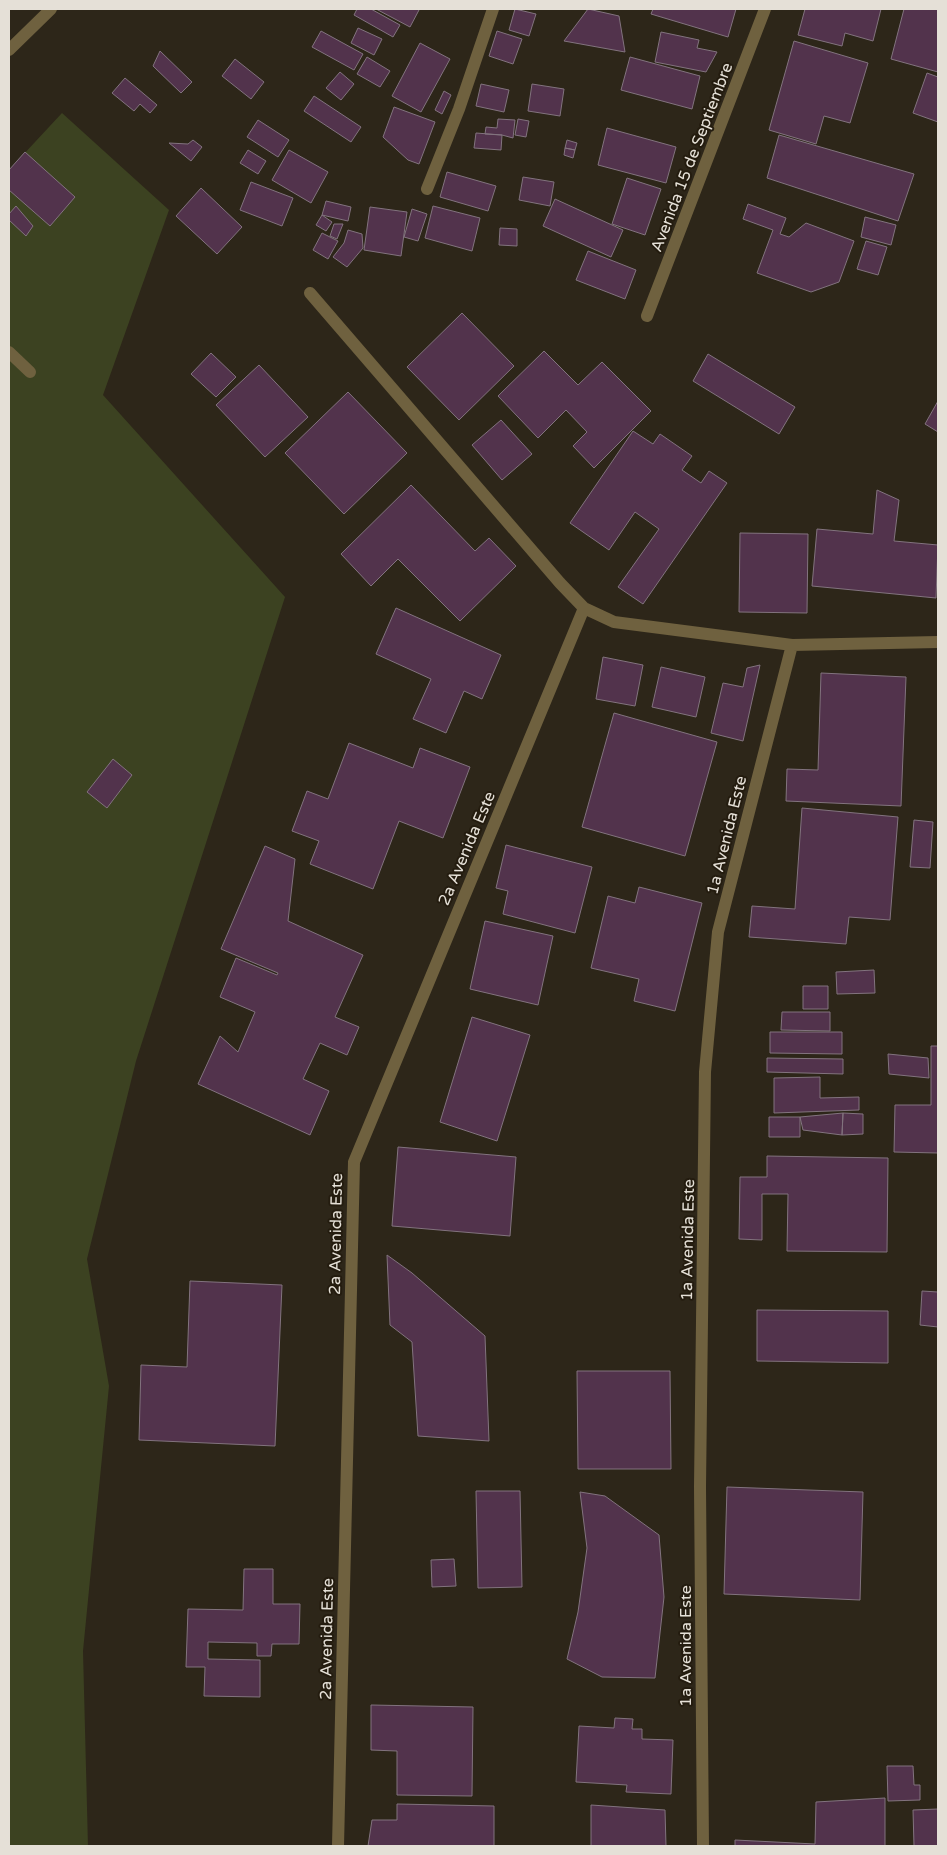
<svg xmlns="http://www.w3.org/2000/svg" width="947" height="1855" font-family="'Varela Round',sans-serif">
  <style>
    .green { fill: #3c4221 }
    .building { fill: #52334c; stroke: #82737e }
    .lines { fill: none; stroke-linecap: round; stroke-linejoin: round }
    .street { stroke: #6f613f; stroke-width: 12 }
    .labels { text-anchor: middle; stroke-width: 4; stroke-linejoin: round; paint-order: stroke }
    .street-label { font-size: 16px; fill: #e5e0d7; stroke: #241c0f }
  </style>
  <rect width="100%" height="100%" fill="#2d2619"/>
  <path class="green" d="M 62,113 L 169,210 L 103,395 L 285,597 L 136,1061 L 87,1259 L 109,1386 L 83,1651 L 88,1846 L 9,1846 L 9,170 Z"/>
  <path class="building" d="M 357,9 L 371,9 L 400,25 L 393,37 L 354,15 Z
    M 376,9 L 417,9 L 419,10 L 410,27 Z
    M 515,9 L 536,14 L 529,36 L 509,30 Z
    M 588,9 L 619,16 L 625,52 L 564,41 Z
    M 653,9 L 736,9 L 728,37 L 651,14 Z
    M 805,9 L 881,9 L 873,41 L 845,33 L 842,46 L 798,35 Z
    M 904,9 L 938,9 L 938,72 L 891,59 Z
    M 358,28 L 382,39 L 374,55 L 351,43 Z
    M 321,31 L 363,54 L 354,70 L 312,47 Z
    M 497,31 L 522,39 L 513,64 L 489,56 Z
    M 661,32 L 699,40 L 697,48 L 717,52 L 706,72 L 655,62 Z
    M 794,41 L 868,63 L 850,123 L 824,116 L 816,144 L 769,130 Z
    M 420,43 L 450,59 L 421,112 L 392,96 Z
    M 160,51 L 192,82 L 181,93 L 153,66 Z
    M 367,57 L 390,71 L 380,87 L 357,74 Z
    M 630,57 L 700,76 L 692,109 L 621,90 Z
    M 235,59 L 264,82 L 251,99 L 222,76 Z
    M 340,72 L 354,84 L 341,100 L 326,88 Z
    M 927,73 L 938,77 L 938,122 L 913,113 Z
    M 125,78 L 157,105 L 150,113 L 140,104 L 134,111 L 112,93 Z
    M 481,84 L 509,90 L 504,112 L 476,106 Z
    M 532,84 L 564,89 L 560,116 L 528,111 Z
    M 444,91 L 451,95 L 442,114 L 435,110 Z
    M 314,96 L 361,127 L 351,142 L 304,111 Z
    M 394,107 L 435,122 L 419,164 L 408,160 L 383,137 Z
    M 498,119 L 515,120 L 513,138 L 502,135 L 485,134 L 486,127 L 497,128 Z
    M 518,119 L 529,121 L 526,137 L 515,135 Z
    M 258,120 L 289,140 L 278,157 L 247,137 Z
    M 607,128 L 676,147 L 666,183 L 598,165 Z
    M 476,133 L 502,135 L 501,150 L 474,148 Z
    M 779,135 L 914,174 L 898,221 L 767,178 Z
    M 193,140 L 202,147 L 191,161 L 169,143 L 188,144 Z
    M 567,140 L 577,143 L 575,150 L 565,148 Z
    M 565,148 L 575,150 L 573,158 L 564,155 Z
    M 248,150 L 266,161 L 258,174 L 240,163 Z
    M 289,150 L 328,172 L 311,203 L 272,180 Z
    M 25,152 L 75,197 L 50,226 L 9,190 L 9,170 Z
    M 447,172 L 496,186 L 488,211 L 440,197 Z
    M 523,177 L 554,182 L 550,206 L 519,200 Z
    M 627,178 L 661,189 L 645,235 L 612,224 Z
    M 251,182 L 293,198 L 282,226 L 240,210 Z
    M 201,188 L 242,227 L 217,254 L 176,216 Z
    M 555,199 L 623,230 L 611,257 L 543,226 Z
    M 326,201 L 351,207 L 348,221 L 322,215 Z
    M 748,204 L 786,218 L 780,234 L 789,237 L 806,223 L 854,241 L 839,282 L 811,292 L 757,273 L 773,230 L 743,219 Z
    M 16,206 L 33,226 L 26,236 L 9,220 L 9,214 Z
    M 433,206 L 480,218 L 472,251 L 425,238 Z
    M 370,207 L 407,212 L 401,256 L 364,250 Z
    M 412,209 L 427,214 L 418,241 L 404,237 Z
    M 322,215 L 332,222 L 326,231 L 316,225 Z
    M 865,217 L 896,225 L 891,245 L 861,237 Z
    M 334,224 L 343,224 L 337,239 L 330,236 Z
    M 500,228 L 517,229 L 517,246 L 499,245 Z
    M 348,230 L 362,234 L 363,248 L 347,267 L 333,257 L 344,243 Z
    M 322,233 L 338,241 L 328,259 L 313,250 Z
    M 866,241 L 887,247 L 878,275 L 857,269 Z
    M 588,251 L 636,270 L 625,299 L 576,280 Z
    M 462,313 L 514,366 L 459,420 L 407,367 Z
    M 544,351 L 578,385 L 602,362 L 651,411 L 594,468 L 573,446 L 587,432 L 566,410 L 538,438 L 498,396 Z
    M 211,353 L 236,377 L 216,397 L 191,374 Z
    M 708,354 L 795,407 L 779,434 L 693,381 Z
    M 259,365 L 308,417 L 265,457 L 216,405 Z
    M 348,392 L 407,453 L 344,514 L 285,453 Z
    M 938,401 L 938,432 L 925,424 Z
    M 501,420 L 532,454 L 502,480 L 472,445 Z
    M 633,431 L 653,444 L 660,434 L 692,456 L 682,470 L 701,483 L 709,471 L 727,483 L 643,604 L 618,587 L 659,529 L 635,512 L 609,550 L 570,523 Z
    M 411,485 L 475,551 L 489,538 L 516,566 L 460,621 L 398,559 L 371,586 L 341,554 Z
    M 877,490 L 899,500 L 894,541 L 938,545 L 936,598 L 812,586 L 817,529 L 873,534 Z
    M 740,533 L 808,534 L 807,613 L 739,612 Z
    M 396,608 L 501,655 L 482,699 L 464,691 L 446,733 L 413,719 L 431,679 L 376,654 Z
    M 603,657 L 643,665 L 635,706 L 596,699 Z
    M 760,665 L 743,741 L 711,733 L 723,683 L 743,687 L 747,668 Z
    M 661,667 L 705,677 L 696,717 L 652,707 Z
    M 821,673 L 906,677 L 901,806 L 786,801 L 787,769 L 818,770 Z
    M 614,713 L 717,742 L 685,856 L 582,827 Z
    M 349,743 L 413,768 L 420,748 L 470,767 L 443,838 L 399,821 L 373,889 L 310,864 L 319,841 L 292,831 L 307,791 L 328,799 Z
    M 113,759 L 132,775 L 107,808 L 87,792 Z
    M 802,808 L 898,817 L 890,920 L 849,917 L 846,944 L 749,937 L 752,906 L 795,909 Z
    M 914,820 L 933,822 L 930,868 L 910,867 Z
    M 506,845 L 592,867 L 575,933 L 503,914 L 508,891 L 496,888 Z
    M 265,846 L 295,859 L 288,921 L 363,955 L 335,1017 L 359,1027 L 347,1055 L 320,1043 L 303,1079 L 329,1091 L 310,1135 L 198,1084 L 220,1036 L 238,1052 L 255,1012 L 220,997 L 236,958 L 277,975 L 278,973 L 221,949 Z
    M 639,887 L 702,903 L 675,1011 L 634,1001 L 639,979 L 591,968 L 608,896 L 635,903 Z
    M 485,921 L 553,936 L 538,1005 L 470,989 Z
    M 874,970 L 875,993 L 837,994 L 836,972 Z
    M 803,986 L 828,986 L 828,1009 L 803,1009 Z
    M 782,1012 L 830,1012 L 830,1031 L 781,1030 Z
    M 472,1017 L 530,1035 L 497,1141 L 440,1122 Z
    M 770,1032 L 842,1032 L 842,1054 L 770,1053 Z
    M 931,1046 L 938,1046 L 938,1153 L 894,1152 L 895,1105 L 931,1105 Z
    M 888,1054 L 928,1058 L 929,1078 L 889,1074 Z
    M 767,1058 L 843,1059 L 843,1074 L 767,1072 Z
    M 820,1077 L 820,1098 L 859,1097 L 859,1110 L 774,1113 L 774,1078 Z
    M 843,1113 L 863,1114 L 863,1134 L 842,1135 Z
    M 843,1113 L 842,1135 L 803,1130 L 800,1117 Z
    M 769,1117 L 800,1117 L 800,1137 L 769,1137 Z
    M 398,1147 L 516,1157 L 510,1236 L 392,1226 Z
    M 767,1156 L 888,1158 L 887,1252 L 787,1251 L 788,1194 L 762,1194 L 762,1240 L 739,1239 L 740,1177 L 767,1177 Z
    M 387,1255 L 412,1273 L 485,1336 L 489,1441 L 418,1436 L 412,1342 L 390,1325 Z
    M 190,1281 L 282,1285 L 275,1446 L 139,1440 L 141,1365 L 187,1367 Z
    M 922,1291 L 938,1292 L 938,1327 L 920,1325 Z
    M 757,1310 L 888,1311 L 888,1363 L 757,1361 Z
    M 577,1371 L 670,1371 L 671,1469 L 578,1469 Z
    M 727,1487 L 863,1492 L 860,1600 L 724,1594 Z
    M 476,1491 L 520,1491 L 522,1587 L 478,1588 Z
    M 580,1492 L 605,1496 L 659,1535 L 664,1597 L 655,1678 L 602,1677 L 567,1659 L 578,1612 L 587,1548 Z
    M 454,1559 L 456,1586 L 432,1587 L 431,1560 Z
    M 244,1569 L 273,1569 L 273,1604 L 300,1604 L 299,1644 L 272,1644 L 271,1656 L 257,1656 L 257,1643 L 208,1642 L 208,1659 L 260,1660 L 260,1697 L 204,1696 L 205,1667 L 186,1667 L 188,1609 L 243,1610 Z
    M 371,1705 L 473,1707 L 472,1796 L 397,1795 L 397,1751 L 371,1750 Z
    M 615,1718 L 633,1719 L 632,1729 L 642,1729 L 642,1739 L 673,1740 L 671,1794 L 626,1792 L 627,1785 L 576,1782 L 579,1726 L 614,1728 Z
    M 887,1766 L 913,1766 L 914,1785 L 920,1785 L 920,1800 L 888,1801 Z
    M 885,1798 L 885,1846 L 735,1846 L 735,1840 L 815,1844 L 816,1802 Z
    M 397,1804 L 494,1806 L 494,1846 L 368,1846 L 372,1820 L 397,1820 Z
    M 591,1805 L 665,1810 L 666,1846 L 591,1846 Z
    M 938,1809 L 938,1846 L 914,1846 L 913,1810 Z"/>
  <g class="lines">
    <path class="street" d="M 9,50 L 51,9
      M 427,189 L 459,109 L 493,9
      M 310,293 L 560,583 L 584,608 L 614,622 L 792,645 L 938,642
      M 647,316 L 765,9
      M 9,352 L 30,372
      M 338,1846 L 354,1162 L 584,608
      M 703,1846 L 700,1487 L 705,1072 L 718,932 L 792,645"/>
  </g>
  <g class="labels">
    <g class="street-label">
      <text transform="translate(691 157) rotate(-69)" y="6">Avenida 15 de Septiembre</text>
      <text transform="translate(726 835) rotate(-76)" y="6">1a Avenida Este</text>
      <text transform="translate(466 848) rotate(-67)" y="6">2a Avenida Este</text>
      <text transform="translate(335 1234) rotate(-89)" y="6">2a Avenida Este</text>
      <text transform="translate(687 1240) rotate(-89)" y="6">1a Avenida Este</text>
      <text transform="translate(326 1639) rotate(-89)" y="6">2a Avenida Este</text>
      <text transform="translate(685 1646) rotate(-90)" y="6">1a Avenida Este</text>
    </g>
  </g>
  <rect width="947" height="1855" fill="none" stroke="#e5e0d7" stroke-width="20"/>
</svg>
